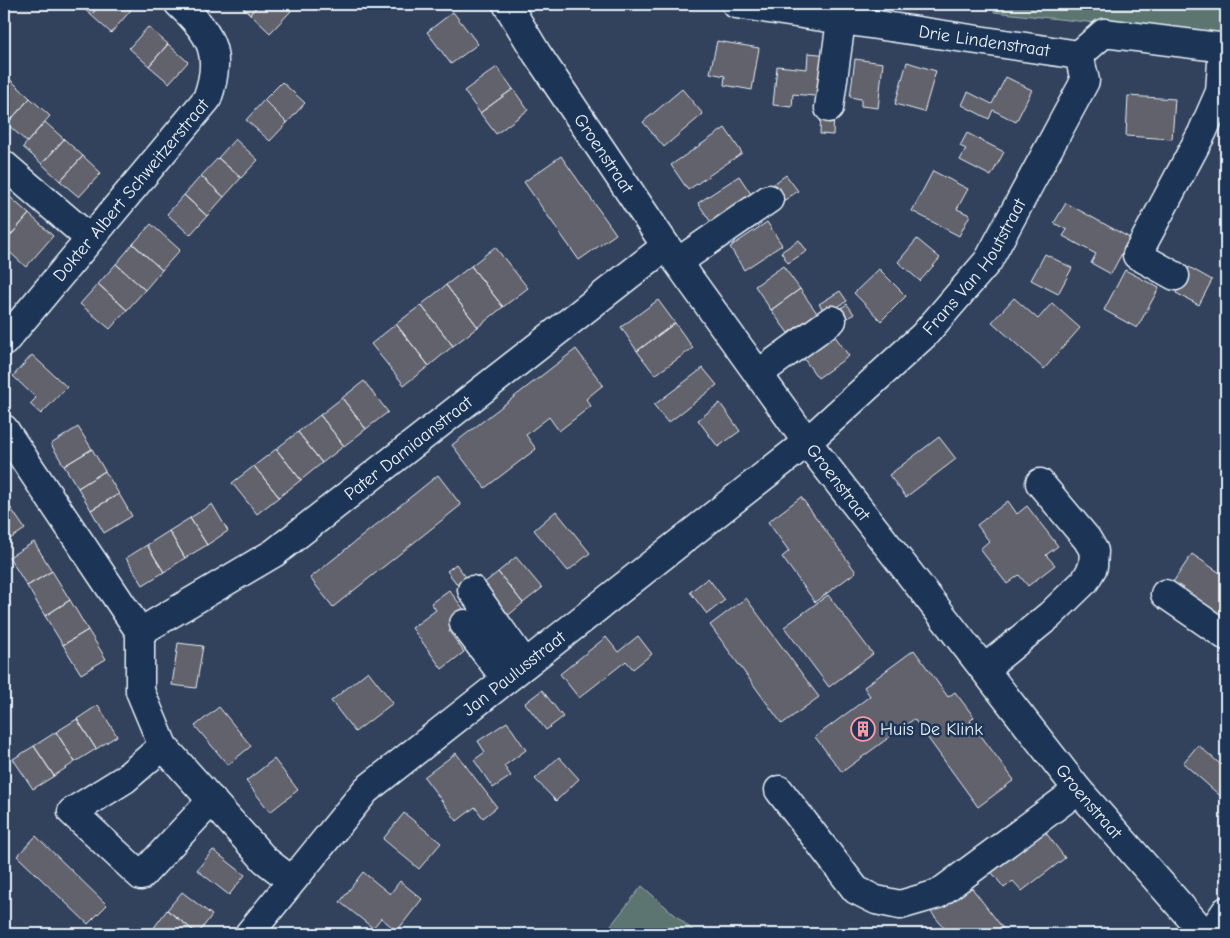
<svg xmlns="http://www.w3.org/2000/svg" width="1230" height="938" font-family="'Comic Neue',sans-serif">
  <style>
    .green { fill: #5b7470; stroke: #a2b2b4 }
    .building { fill: #62626c; stroke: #e8f1f8 }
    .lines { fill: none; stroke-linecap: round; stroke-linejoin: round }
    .minor-casing { stroke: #e8f1f8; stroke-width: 31 }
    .minor { stroke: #1d3557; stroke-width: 28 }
    .labels { text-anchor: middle; stroke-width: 5; stroke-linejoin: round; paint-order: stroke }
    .street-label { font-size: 18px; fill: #e8f1f8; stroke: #1d3557 }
    .poi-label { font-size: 18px; fill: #e8f1f8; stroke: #1d3557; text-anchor: start }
  </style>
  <rect width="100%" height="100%" fill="#32425d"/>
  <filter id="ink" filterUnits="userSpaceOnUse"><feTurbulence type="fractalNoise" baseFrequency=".02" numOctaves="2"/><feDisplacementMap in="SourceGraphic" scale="10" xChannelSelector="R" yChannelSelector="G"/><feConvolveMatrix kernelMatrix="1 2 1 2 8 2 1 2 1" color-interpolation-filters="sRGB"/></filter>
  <g filter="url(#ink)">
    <path class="green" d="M 996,4 L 1226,4 L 1226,37 L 994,12 Z
      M 642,886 L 697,934 L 604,934 Z"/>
    <path class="building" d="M 78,4 L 101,4 L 91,15 Z
      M 101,4 L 124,4 L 131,10 L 111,33 L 91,15 Z
      M 239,4 L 259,4 L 250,14 Z
      M 259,4 L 283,4 L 291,11 L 270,33 L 250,14 Z
      M 453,12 L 478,44 L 451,64 L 427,32 Z
      M 148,27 L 168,44 L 149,66 L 129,48 Z
      M 717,41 L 759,48 L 752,90 L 724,85 L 725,76 L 710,73 Z
      M 168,44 L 188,62 L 169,83 L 149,66 Z
      M 808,53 L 830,55 L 825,97 L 793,94 L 792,107 L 773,105 L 777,66 L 807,69 Z
      M 855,59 L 883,63 L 878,108 L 861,106 L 861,99 L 850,97 Z
      M 907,62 L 936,71 L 924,112 L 895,104 Z
      M 497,67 L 513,89 L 480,113 L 464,91 Z
      M 4,74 L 30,98 L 7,124 L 4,121 Z
      M 1006,77 L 1032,90 L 1016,122 L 993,110 L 989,119 L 962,105 L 968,92 L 992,104 Z
      M 282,82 L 305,103 L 287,123 L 264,100 Z
      M 513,89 L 528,110 L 496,134 L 480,113 Z
      M 682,89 L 703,114 L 664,147 L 643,122 Z
      M 1128,96 L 1175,99 L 1172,139 L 1126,136 Z
      M 30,98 L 50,116 L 27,142 L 7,124 Z
      M 264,100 L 287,123 L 270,141 L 246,120 Z
      M 821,112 L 834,113 L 833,135 L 820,134 Z
      M 45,122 L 64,139 L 42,164 L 23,147 Z
      M 725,128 L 742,153 L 688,190 L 671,165 Z
      M 967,133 L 1004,152 L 991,176 L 960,160 L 966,149 L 960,146 Z
      M 64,139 L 83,156 L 60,181 L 42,164 Z
      M 235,139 L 258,160 L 241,178 L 218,158 Z
      M 83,156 L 101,173 L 79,197 L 60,181 Z
      M 561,156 L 616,234 L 579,260 L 524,182 Z
      M 218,158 L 241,178 L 224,197 L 201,176 Z
      M 933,171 L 968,189 L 957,209 L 970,215 L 959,236 L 912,211 Z
      M 786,175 L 798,191 L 779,204 L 768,188 Z
      M 201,176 L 224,197 L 207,216 L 184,195 Z
      M 739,176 L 757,203 L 716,230 L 698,203 Z
      M 184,195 L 207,216 L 190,235 L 167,214 Z
      M 9,196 L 29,214 L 4,243 L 4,202 Z
      M 1066,203 L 1130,238 L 1111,274 L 1091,263 L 1096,254 L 1063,236 L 1067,230 L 1054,223 Z
      M 29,214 L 53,236 L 26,267 L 4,247 L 4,243 Z
      M 767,222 L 782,245 L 744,270 L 730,247 Z
      M 151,224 L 180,250 L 162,270 L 133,244 Z
      M 917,239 L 940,258 L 920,281 L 898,262 Z
      M 799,240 L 807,251 L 788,263 L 781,252 Z
      M 133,244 L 162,270 L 145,290 L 116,264 Z
      M 495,247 L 528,288 L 503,307 L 471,266 Z
      M 1045,254 L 1072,268 L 1058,294 L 1031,280 Z
      M 116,264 L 145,290 L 127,310 L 98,284 Z
      M 471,266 L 503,307 L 478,327 L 446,285 Z
      M 783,266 L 800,289 L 771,310 L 755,286 Z
      M 1189,267 L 1212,280 L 1199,305 L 1176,293 Z
      M 879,269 L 906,296 L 881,321 L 854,293 Z
      M 1125,270 L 1159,288 L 1137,328 L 1104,310 Z
      M 98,284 L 127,310 L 110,329 L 80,304 Z
      M 446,285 L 478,327 L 453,346 L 421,305 Z
      M 800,289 L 817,313 L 788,333 L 771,310 Z
      M 840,291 L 847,301 L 826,314 L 819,304 Z
      M 1014,298 L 1038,319 L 1052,303 L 1080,328 L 1044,369 L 992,322 Z
      M 658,300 L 675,323 L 637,351 L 621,327 Z
      M 847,304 L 854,314 L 840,323 L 834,313 Z
      M 421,305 L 453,346 L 429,366 L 396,324 Z
      M 675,323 L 693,348 L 655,375 L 637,351 Z
      M 396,324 L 429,366 L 404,385 L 371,344 Z
      M 832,332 L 849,356 L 818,378 L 801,355 Z
      M 576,349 L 603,385 L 586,399 L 591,406 L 559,431 L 549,417 L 526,435 L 536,449 L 485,488 L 452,445 Z
      M 32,355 L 67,387 L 41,414 L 30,404 L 36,398 L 13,376 Z
      M 703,368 L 717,385 L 668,423 L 654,405 Z
      M 364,381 L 388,412 L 366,429 L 342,398 Z
      M 342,398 L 366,429 L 344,446 L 320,415 Z
      M 720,403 L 740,431 L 718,447 L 698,420 Z
      M 320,415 L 344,446 L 322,463 L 298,432 Z
      M 78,427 L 92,449 L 64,466 L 51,444 Z
      M 298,432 L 322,463 L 301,480 L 276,449 Z
      M 939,437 L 956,459 L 906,497 L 889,475 Z
      M 92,449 L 105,471 L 78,488 L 64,466 Z
      M 276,449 L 301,480 L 279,497 L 254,466 Z
      M 254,466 L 279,497 L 257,514 L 232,483 Z
      M 105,471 L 119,494 L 91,510 L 78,488 Z
      M 438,475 L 461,505 L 333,607 L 310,578 Z
      M 119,494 L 132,516 L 104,533 L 91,510 Z
      M 4,497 L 10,507 L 4,512 Z
      M 801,497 L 856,572 L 815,602 L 782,557 L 789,551 L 768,522 Z
      M 1008,501 L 1017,514 L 1027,506 L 1058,546 L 1046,555 L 1055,565 L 1028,586 L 1019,575 L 1007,584 L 980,549 L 989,541 L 977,525 Z
      M 212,504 L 228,531 L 207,545 L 190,518 Z
      M 10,507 L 25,529 L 4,543 L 4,512 Z
      M 556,511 L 590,553 L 568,571 L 534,530 Z
      M 190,518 L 207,545 L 185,558 L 169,531 Z
      M 169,531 L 185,558 L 164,572 L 147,545 Z
      M 34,542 L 52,571 L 27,586 L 9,557 Z
      M 147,545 L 164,572 L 143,585 L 126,558 Z
      M 1192,554 L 1226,577 L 1226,627 L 1169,588 Z
      M 516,557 L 542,588 L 523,603 L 498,572 Z
      M 456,564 L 472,585 L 463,592 L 447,571 Z
      M 52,571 L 70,600 L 45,616 L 27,586 Z
      M 498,572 L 523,603 L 505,618 L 479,587 Z
      M 708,578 L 725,600 L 707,614 L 690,592 Z
      M 449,590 L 469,616 L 449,631 L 464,652 L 442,669 L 412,628 L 436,610 L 431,603 Z
      M 828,595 L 873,654 L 829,687 L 784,627 Z
      M 746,598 L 819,697 L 782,724 L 710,625 Z
      M 70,600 L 88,630 L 63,645 L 45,616 Z
      M 88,630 L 106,659 L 81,674 L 63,645 Z
      M 638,636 L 652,654 L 633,669 L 626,661 L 579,698 L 560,674 L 606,637 L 618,652 Z
      M 178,643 L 203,646 L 196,688 L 172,685 Z
      M 914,650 L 948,697 L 955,692 L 974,717 L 970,721 L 1014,780 L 978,807 L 914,719 L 842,772 L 815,737 L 870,696 L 864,687 Z
      M 368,671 L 393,703 L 355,732 L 331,701 Z
      M 542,690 L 563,717 L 546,730 L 525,703 Z
      M 98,705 L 117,736 L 96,749 L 77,719 Z
      M 219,707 L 251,746 L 228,765 L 195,726 Z
      M 77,719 L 96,749 L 75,762 L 56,732 Z
      M 507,722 L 526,750 L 504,766 L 511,776 L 493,788 L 474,760 L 485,752 L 478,741 Z
      M 56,732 L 75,762 L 54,776 L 34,746 Z
      M 1198,745 L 1226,769 L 1226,801 L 1183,763 Z
      M 34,746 L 54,776 L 33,789 L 13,759 Z
      M 456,753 L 497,807 L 483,818 L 475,807 L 457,821 L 424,777 Z
      M 559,757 L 579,779 L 556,801 L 535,779 Z
      M 274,759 L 298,790 L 270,812 L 246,781 Z
      M 404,813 L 441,843 L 419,869 L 383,839 Z
      M 1043,829 L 1065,858 L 1022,891 L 1013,881 L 1004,888 L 990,870 Z
      M 36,836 L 107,905 L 88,924 L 17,856 Z
      M 213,850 L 245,875 L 229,895 L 197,870 Z
      M 363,872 L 390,894 L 400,881 L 422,899 L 397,931 L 381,918 L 373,928 L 340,902 Z
      M 968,883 L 1005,931 L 1000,934 L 949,934 L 931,912 Z
      M 182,892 L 212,915 L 198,934 L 167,910 Z
      M 167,910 L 198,934 L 160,934 L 153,929 Z"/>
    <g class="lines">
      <g class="minor-casing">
        <g id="minor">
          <path id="s1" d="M 507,4 L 537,54 L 666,246 L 807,442 L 1078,790 L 1205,934"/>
          <path id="s2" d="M 736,4 L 1079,55 L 1104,33 L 1226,48"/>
          <path d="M 829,108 L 841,21"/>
          <path d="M 4,165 L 89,238"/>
          <path d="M 678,262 L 769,199"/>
          <path d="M 1175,276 L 1137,255 L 1202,133 L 1220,92 L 1223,48"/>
          <path id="s3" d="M 4,342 L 207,99 C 223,55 212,34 179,4"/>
          <path d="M 758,374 L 832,320"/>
          <path d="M 4,429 L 140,632 L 140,691 L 163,746 L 265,860 L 291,880"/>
          <path d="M 472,590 L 525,664"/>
          <path d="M 1165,594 L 1226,636"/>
          <path d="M 464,624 L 506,679"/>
          <path id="s4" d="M 140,632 L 274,553 L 666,246"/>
          <path d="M 984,669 L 1050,615 L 1085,581 L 1093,567 L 1094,551 L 1087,539 L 1040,483"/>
          <path d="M 163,746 L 125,779 L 72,812 L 141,876 L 212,800"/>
          <path d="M 779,790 L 856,890 L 876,900 L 900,905 L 938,894 L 1078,790"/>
          <path id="s5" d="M 249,934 L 366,790 L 807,442 L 924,335 L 988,261 L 1085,81 L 1079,55"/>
          <path d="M 1210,934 L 1226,911"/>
        </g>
      </g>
      <use href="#minor" class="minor"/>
    </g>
  </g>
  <defs>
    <g id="building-ring" transform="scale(1.25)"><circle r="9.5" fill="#1d3557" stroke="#ff9aa2" stroke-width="1.5"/><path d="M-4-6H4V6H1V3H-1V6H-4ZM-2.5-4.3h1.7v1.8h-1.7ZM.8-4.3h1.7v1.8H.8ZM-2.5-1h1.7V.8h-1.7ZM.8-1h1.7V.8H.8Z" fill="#ff9aa2"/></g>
  </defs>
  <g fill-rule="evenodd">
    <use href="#building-ring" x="863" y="729"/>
  </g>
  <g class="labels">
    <g class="street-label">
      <text dy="6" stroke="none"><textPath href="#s2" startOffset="251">Drie Lindenstraat</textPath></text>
      <text dy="6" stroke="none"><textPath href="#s1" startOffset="178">Groenstraat</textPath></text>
      <text dy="6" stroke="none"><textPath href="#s3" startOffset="198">Dokter Albert Schweitzerstraat</textPath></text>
      <text dy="6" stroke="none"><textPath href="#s5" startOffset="991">Frans Van Houtstraat</textPath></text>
      <text dy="6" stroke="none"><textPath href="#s4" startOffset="326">Pater Damiaanstraat</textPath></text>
      <text dy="6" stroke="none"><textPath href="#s1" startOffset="582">Groenstraat</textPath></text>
      <text dy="6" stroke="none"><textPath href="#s5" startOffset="374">Jan Paulusstraat</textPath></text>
      <text dy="6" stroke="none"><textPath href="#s1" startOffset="988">Groenstraat</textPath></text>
    </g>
    <g class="poi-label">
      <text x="880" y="735">Huis De Klink</text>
    </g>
  </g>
  <rect width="1230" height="938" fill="none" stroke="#1d3557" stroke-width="20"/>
  <rect x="10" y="10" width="1210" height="918" fill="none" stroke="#e8f1f8" stroke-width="2" filter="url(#ink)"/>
</svg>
